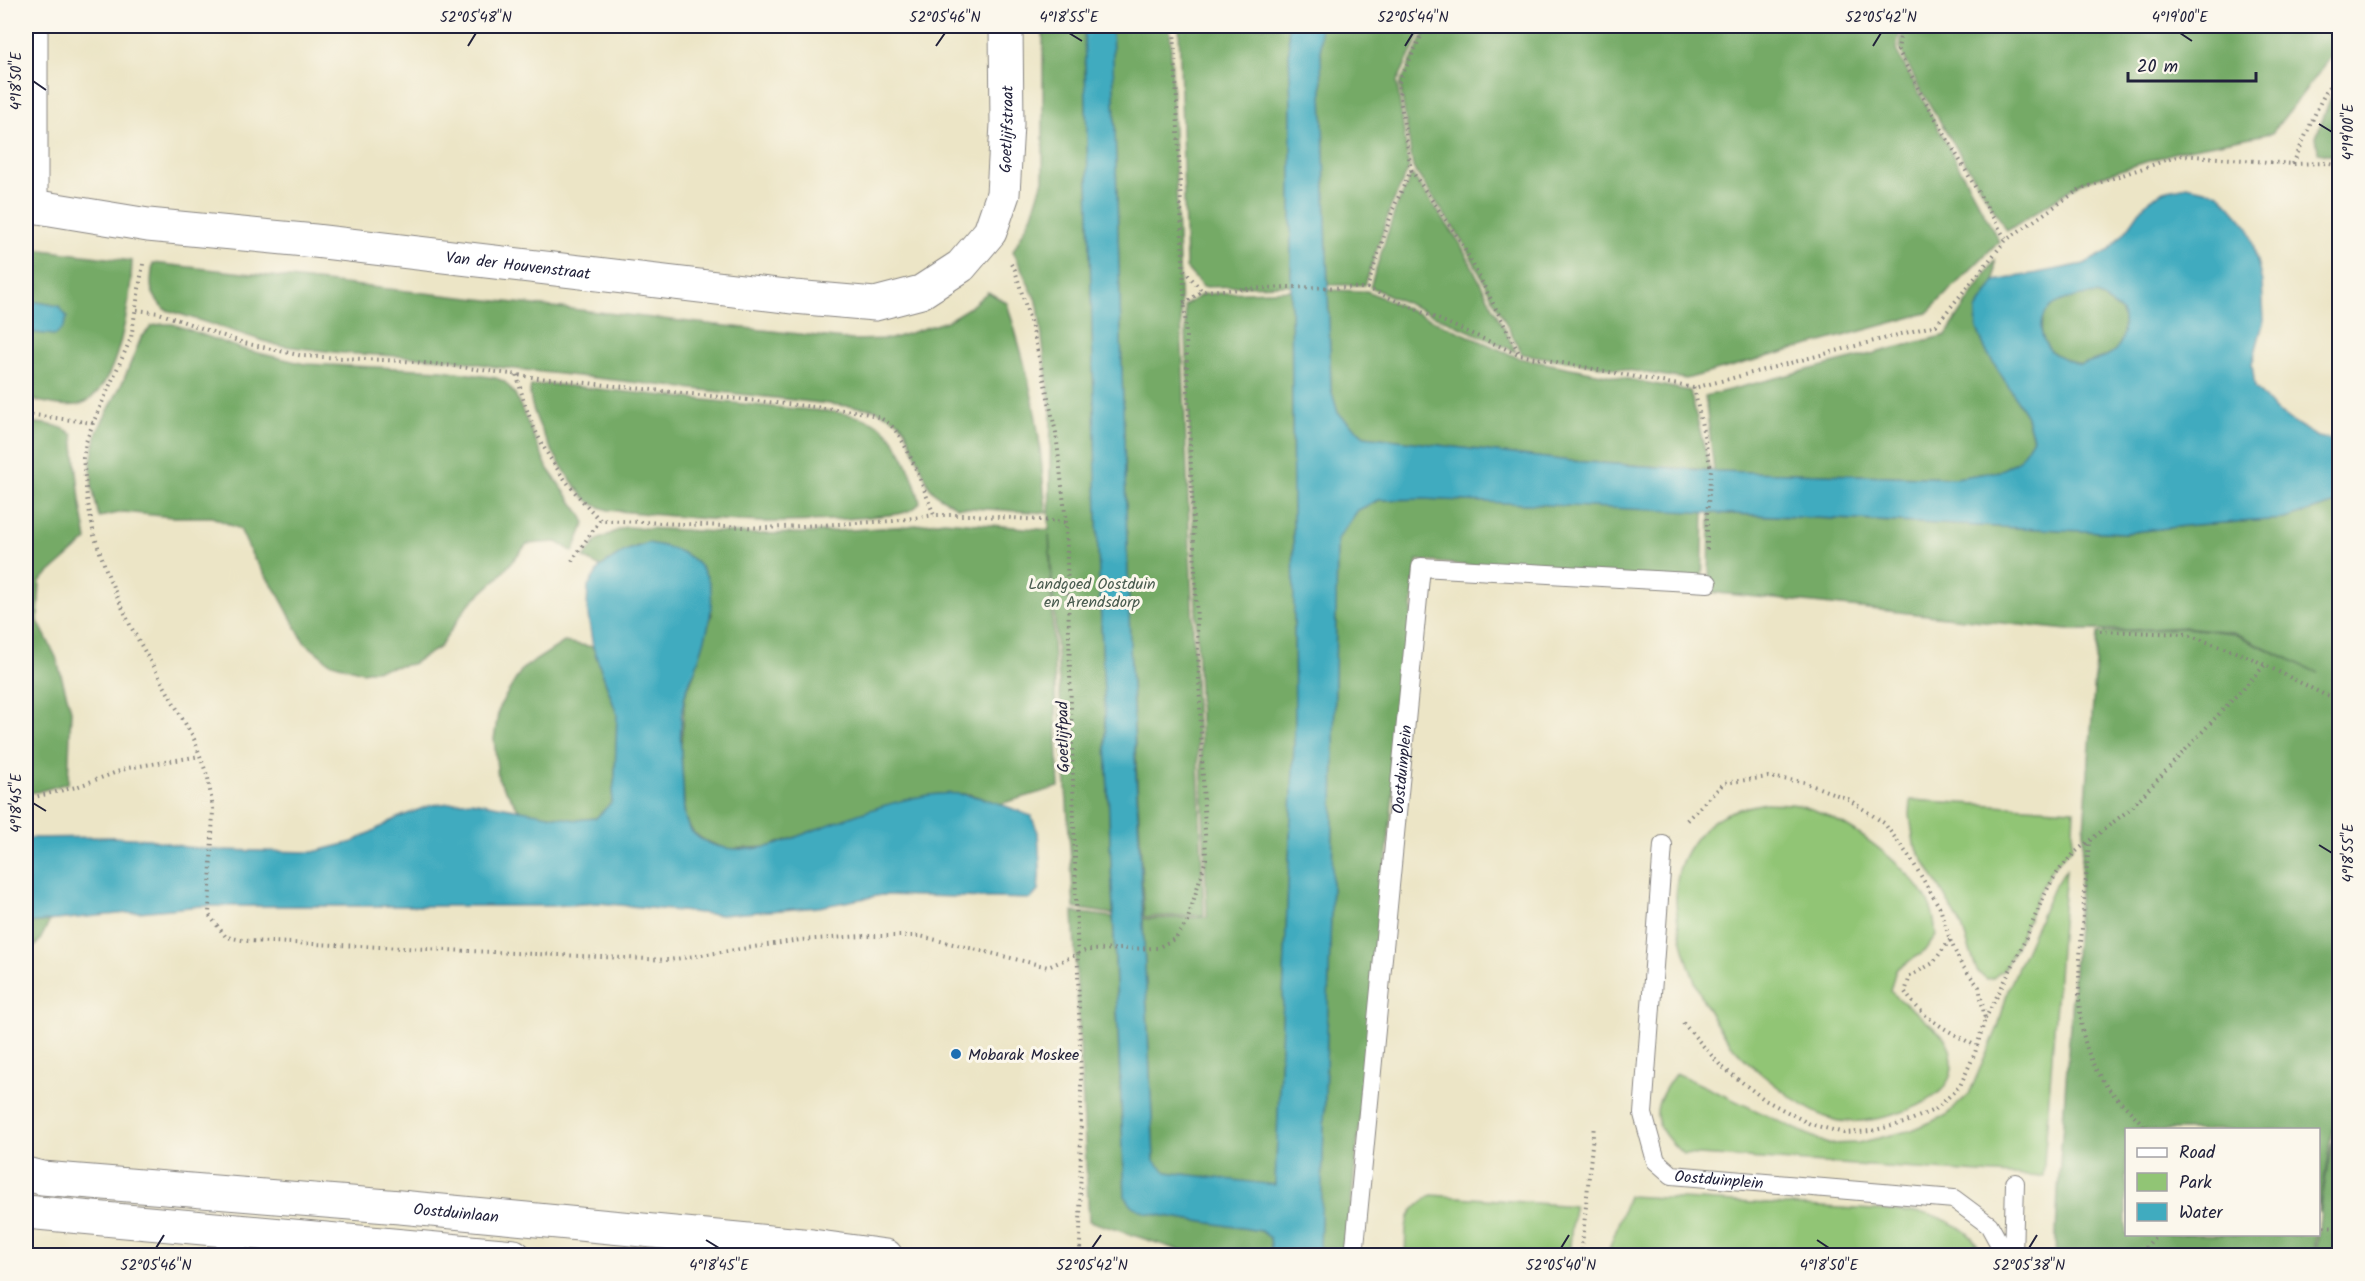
<svg xmlns="http://www.w3.org/2000/svg" width="2365" height="1281" font-family="Kalam,sans-serif">
  <style>
    .green { fill: #91c575; stroke: #5a7458; stroke-width: 1.5 }
    .forest { fill: #74aa66; stroke: #4b6650; stroke-width: 1.5 }
    .water { fill: #40abbf; stroke: #31667d; stroke-width: 1.5; fill-rule: evenodd }
    .lines { fill: none; stroke-linecap: round; stroke-linejoin: round }
    .service-casing { stroke: #878480; stroke-width: 20 }
    .minor-casing { stroke: #878480; stroke-width: 35 }
    .path { stroke: #878480; stroke-width: 4; stroke-dasharray: 1.5 4.5; stroke-linecap: butt }
    .service { stroke: #fff; stroke-width: 18 }
    .minor { stroke: #fff; stroke-width: 33 }
    .ticks { fill: none; stroke: #22223b; stroke-width: 2 }
    .poi-dot { fill: #1f6fb2; stroke: #fbf7ec; stroke-width: 2 }
    .labels { text-anchor: middle; stroke-width: 6; stroke-linejoin: round; paint-order: stroke }
    .street-label { font-size: 16px; fill: #22223b; stroke: #fbf7ec }
    .park-label { font-size: 16px; fill: #495b4f; stroke: #fbf7ec }
    .poi-label { font-size: 16px; fill: #22223b; stroke: #fbf7ec; text-anchor: start }
    .neatline { fill: none; stroke: #22223b; stroke-width: 2 }
    .ticks-label { font-size: 15px; text-anchor: middle; fill: #22223b }
  </style>
  <rect width="100%" height="100%" fill="#fbf7ec"/>
  <filter id="ink" filterUnits="userSpaceOnUse"><feTurbulence type="fractalNoise" baseFrequency=".0167" numOctaves="2"/><feDisplacementMap in="SourceGraphic" scale="12" xChannelSelector="R" yChannelSelector="G"/><feConvolveMatrix kernelMatrix="1 2 1 2 8 2 1 2 1" color-interpolation-filters="sRGB"/></filter>
  <filter id="wash" filterUnits="userSpaceOnUse"><feTurbulence type="fractalNoise" baseFrequency=".008" numOctaves="4" result="noise"/><feDisplacementMap in="SourceGraphic" scale="24" xChannelSelector="R" yChannelSelector="G"/><feGaussianBlur stdDeviation="1.35" result="paint"/><feColorMatrix in="noise" values="0 0 0 0 0 0 0 0 0 0 0 0 0 0 0 0 0 1.4 0 .05"/><feComposite in="paint" operator="in"/></filter>
  <g filter="url(#wash)">
    <rect width="100%" height="100%" fill="#ece5c6"/>
    <path class="green" d="M 1911,800 L 2074,810 L 2072,847 L 2051,870 L 2039,893 L 2015,949 L 2003,970 L 1993,978 L 1987,979 L 1977,971 L 1961,924 L 1914,844 L 1910,815 Z
      M 1766,803 C 1777,804 1788,803 1798,805 C 1840,814 1915,868 1931,908 C 1934,916 1935,927 1936,935 L 1923,953 L 1896,969 L 1890,991 C 1901,1001 1942,1032 1947,1042 C 1953,1053 1954,1071 1948,1082 C 1933,1110 1856,1130 1828,1118 C 1809,1111 1790,1097 1774,1084 C 1759,1072 1743,1059 1731,1044 C 1700,1008 1675,940 1676,893 C 1676,877 1680,863 1688,850 C 1709,816 1728,810 1766,803 Z
      M 2066,869 L 2043,1177 L 1683,1154 C 1649,1123 1650,1108 1676,1073 L 1828,1144 L 1858,1143 L 1912,1130 L 1945,1116 L 1969,1094 L 1998,1027 L 2008,990 L 2053,888 Z
      M 1432,1195 L 1574,1206 L 1569,1255 L 1405,1255 C 1407,1222 1401,1214 1432,1195 Z
      M 1628,1196 L 1927,1213 C 1952,1222 1972,1230 1984,1255 L 1607,1255 Z"/>
    <path class="forest" d="M 1043,26 L 1084,26 L 1098,550 L 1113,914 L 1074,908 L 1049,534 L 1059,787 L 1000,804 L 969,794 L 938,794 L 895,803 L 767,847 L 726,849 L 704,840 L 693,832 L 685,819 L 681,747 L 685,696 L 695,671 L 712,614 L 688,556 C 648,535 636,544 600,567 L 584,558 L 597,540 L 625,527 L 755,534 L 807,533 L 909,526 L 944,521 L 1049,530 L 1051,412 L 1038,305 L 1013,251 L 1032,215 L 1043,180 Z
      M 1112,26 L 1170,26 L 1204,915 L 1144,917 L 1130,646 Z
      M 1179,26 L 1288,26 L 1291,103 L 1291,285 L 1203,287 L 1186,268 Z
      M 1320,26 L 1424,26 L 1397,82 L 1409,168 L 1391,207 L 1365,285 L 1328,285 Z
      M 1428,26 L 1901,26 L 1896,50 L 1999,241 L 1927,313 L 1686,379 L 1522,354 L 1463,242 L 1413,168 L 1400,84 Z
      M 1903,26 L 2339,26 L 2339,47 L 2272,133 L 2183,150 L 2080,183 L 2007,231 L 1920,89 L 1900,49 Z
      M 2339,83 L 2339,157 L 2318,152 L 2316,136 L 2331,97 Z
      M 1412,174 L 1460,243 L 1516,352 L 1370,287 L 1395,210 Z
      M 26,248 L 132,261 C 131,296 120,390 81,404 C 66,409 41,401 26,399 L 26,332 L 55,335 L 59,306 L 26,300 Z
      M 1995,260 L 1995,281 L 1976,310 L 1977,328 L 1986,351 L 2026,414 L 2033,439 L 2019,460 L 2000,471 L 1957,478 L 1714,471 L 1705,396 L 1946,335 Z
      M 153,263 L 853,340 L 891,339 L 947,321 L 970,307 L 988,292 L 1007,303 C 1019,343 1031,384 1037,425 C 1042,454 1042,484 1047,513 L 957,507 L 938,496 L 929,486 L 905,429 L 897,420 L 874,409 L 497,367 L 451,359 L 342,353 L 276,345 L 164,309 C 148,291 150,286 153,263 Z
      M 1291,290 L 1295,723 L 1275,1186 L 1166,1172 L 1154,1162 L 1143,919 L 1207,917 L 1185,305 L 1203,294 Z
      M 1328,290 L 1367,291 L 1519,358 L 1690,391 L 1710,470 L 1570,461 L 1364,436 L 1338,413 L 1331,389 Z
      M 2097,294 L 2122,312 C 2129,352 2112,355 2080,365 C 2071,361 2057,357 2050,350 C 2039,338 2038,318 2050,306 C 2060,298 2084,295 2097,294 Z
      M 162,324 L 173,324 L 242,349 L 305,364 L 443,370 L 496,378 L 505,382 L 515,394 L 548,469 L 580,513 L 585,523 L 573,552 L 557,542 L 527,544 L 499,577 L 467,606 L 440,647 L 412,664 L 362,672 L 329,662 L 304,642 L 278,594 L 253,557 L 240,529 L 212,517 L 172,517 L 123,512 L 99,517 L 92,487 L 91,461 L 97,432 L 124,379 L 141,338 L 152,326 Z
      M 550,384 C 624,392 699,399 773,407 C 803,410 850,409 877,424 C 898,435 915,480 920,502 C 913,516 883,515 869,517 C 834,520 799,523 764,522 C 712,521 660,515 608,510 C 603,508 596,506 591,503 C 571,488 523,410 531,386 Z
      M 26,422 C 42,424 60,423 73,435 L 80,500 L 87,540 L 40,581 L 38,621 L 56,657 L 71,710 L 68,783 L 37,792 L 26,793 Z
      M 1424,499 L 1704,512 L 1702,591 L 1417,560 L 1346,1255 L 1317,1256 L 1320,1247 L 1332,882 L 1337,540 L 1358,510 L 1379,500 Z
      M 2339,502 L 2339,681 L 2331,679 L 2340,682 L 2340,1109 L 2331,1135 L 2319,1213 L 2318,1130 L 2126,1130 L 2126,1234 L 2316,1235 L 2314,1255 L 2055,1255 L 2058,1191 L 2098,633 L 2185,628 L 2232,633 L 2318,673 L 2233,632 L 2185,627 L 2131,630 L 2067,630 L 1709,592 L 1710,513 L 2125,533 L 2193,525 L 2285,519 Z
      M 564,642 L 593,647 L 617,714 L 615,777 L 611,803 L 596,818 L 576,820 L 520,811 L 498,779 L 494,739 L 499,707 L 522,669 Z
      M 1073,912 L 1113,917 L 1125,1196 L 1146,1213 L 1261,1231 L 1270,1238 L 1272,1255 L 1194,1255 L 1089,1221 Z
      M 50,921 L 40,940 L 26,957 L 26,923 Z
      M 2339,1118 L 2339,1255 L 2316,1255 C 2321,1209 2325,1163 2339,1118 Z"/>
    <path class="water" d="M 1084,26 L 1112,26 L 1130,646 L 1154,1161 L 1166,1172 L 1275,1185 L 1295,723 L 1291,285 L 1291,103 L 1288,26 L 1320,26 L 1331,389 L 1338,413 L 1364,436 L 1570,461 L 1714,471 L 1956,478 L 2000,471 L 2019,460 L 2033,438 L 2026,414 L 1986,351 L 1977,328 L 1976,310 L 1995,281 L 2084,264 L 2108,251 L 2126,231 L 2144,205 L 2163,191 L 2187,186 L 2219,193 L 2249,228 L 2262,282 L 2264,320 L 2252,364 L 2255,387 L 2275,410 L 2317,437 L 2339,440 L 2339,502 L 2285,519 L 2193,525 L 2125,533 L 1424,499 L 1378,500 L 1358,510 L 1337,540 L 1332,882 L 1320,1247 L 1317,1255 L 1272,1255 L 1270,1238 L 1261,1231 L 1146,1213 L 1132,1206 L 1125,1196 L 1098,550 ZM 2097,294 L 2122,312 C 2129,352 2112,355 2080,365 C 2071,361 2057,357 2051,351 C 2045,345 2042,337 2041,330 C 2039,301 2075,296 2097,294 Z
      M 26,300 L 59,306 L 67,317 L 63,328 L 55,335 L 26,332 Z
      M 648,543 C 731,555 716,610 695,670 C 692,678 687,686 685,695 C 678,721 681,759 683,785 C 684,802 681,820 693,833 C 711,851 743,851 766,847 C 780,845 795,837 809,832 C 848,818 899,797 939,794 C 972,791 1001,804 1031,816 L 1038,832 L 1040,866 L 1038,891 L 1031,899 L 882,895 L 819,907 L 720,915 L 599,903 L 552,906 L 201,906 L 26,923 L 26,838 L 113,837 L 149,839 L 185,847 L 219,850 L 313,852 L 353,842 L 397,818 L 431,805 L 471,801 L 576,820 L 596,818 L 611,803 L 615,777 L 617,714 L 593,647 L 587,609 L 588,586 L 600,567 L 625,551 Z"/>
  </g>
  <g filter="url(#ink)">
    <g class="lines">
      <g class="service-casing">
        <g id="service">
          <path id="s1" d="M 1663,845 L 1643,1114 L 1656,1161 L 1672,1175 L 1954,1199 L 1989,1225 L 2006,1256"/>
          <path id="s2" d="M 1354,1256 L 1421,567 L 1708,583"/>
          <path d="M 2013,1256 L 2015,1183"/>
        </g>
      </g>
      <g class="minor-casing">
        <g id="minor">
          <path d="M 31,26 L 31,205"/>
          <path id="s3" d="M 26,205 L 148,225 L 315,241 L 794,297 L 875,304 L 921,292 L 961,266 L 990,232 L 1003,194 L 1007,124 L 1006,26"/>
          <path id="s4" d="M 26,1174 L 42,1178 L 400,1207 L 812,1246 L 886,1256"/>
          <path d="M 26,1212 L 514,1256"/>
        </g>
      </g>
      <path class="path" d="M 1902,26 L 1898,50 L 1919,90 L 2006,240
        M 2293,164 L 2319,105 L 2340,66
        M 1411,170 L 1461,242 L 1520,355
        M 143,264 L 131,338 L 93,423 L 86,442 L 83,458 L 87,498 L 94,535 L 109,578 L 131,627 L 194,739 L 208,778 L 213,809 L 209,915 L 226,937 L 248,941 L 669,960 L 800,940 L 863,936 L 920,936 L 1048,967 L 1087,950 L 1157,948 L 1176,938 L 1187,922 L 1206,859 L 1174,26
        M 1011,264 L 1015,270 L 1033,331 L 1056,433 L 1066,522 L 1081,1083 L 1080,1256
        M 1184,270 L 1202,291 L 1288,287 L 1367,288 L 1393,209 L 1411,170 L 1398,84 L 1426,26
        M 1367,288 L 1520,355 L 1694,388 L 1936,325 L 2006,240 L 2080,189 L 2182,155 L 2293,164 L 2324,163 L 2340,166
        M 1184,304 L 1202,291
        M 137,310 L 159,313 L 244,343 L 303,356 L 404,361 L 454,366 L 539,378 L 853,411 C 865,413 878,415 888,423 C 906,436 925,493 934,515 L 972,515 L 1066,522
        M 517,375 C 531,437 557,475 600,520 L 765,528 L 893,521 L 934,515
        M 1694,388 L 1711,469 L 1707,515 L 1707,552
        M 26,414 L 93,423
        M 572,561 L 600,520
        M 2100,631 L 2185,634 L 2249,657 L 2323,694 L 2340,699
        M 26,799 L 76,787 L 128,768 L 200,756
        M 1950,940 L 1933,963 L 1910,976 L 1905,992 C 1923,1019 1948,1031 1976,1046
        M 1985,1019 C 1999,993 2012,967 2025,940 C 2044,898 2049,871 2089,841
        M 1683,1023 L 1721,1066 L 1765,1100 L 1810,1124 L 1844,1133 L 1871,1131 L 1904,1123 L 1936,1109 L 1960,1086 L 1975,1053 L 1985,1019 L 1979,987 L 1961,964 L 1950,940 L 1940,908 L 1911,859 L 1884,823 L 1848,799 L 1803,782 L 1768,777 L 1724,783 L 1685,822
        M 2147,1130 C 2132,1110 2111,1096 2099,1075 C 2072,1030 2079,977 2082,928 C 2084,899 2087,870 2089,841 L 2129,810 L 2265,665
        M 2318,1226 L 2340,1227
        M 1581,1256 L 1594,1125
        M 2137,1256 L 2143,1251 L 2157,1234"/>
      <use href="#service" class="service"/>
      <use href="#minor" class="minor"/>
    </g>
  </g>
  <path class="ticks" d="M 1069,33 L 1082,41M 2180,33 L 2192,41M 468,46 L 476,33M 936,46 L 945,33M 1405,46 L 1413,33M 1873,46 L 1881,33M 33,81 L 46,90M 2319,124 L 2332,132M 33,803 L 46,811M 2319,845 L 2332,853M 706,1240 L 719,1248M 1817,1240 L 1829,1248M 156,1248 L 164,1235M 1092,1248 L 1101,1235M 1561,1248 L 1569,1235M 2029,1248 L 2037,1235"/>
  <circle class="poi-dot" cx="956" cy="1054" r="6"/>
  <g class="labels">
    <g class="street-label">
      <text dy="6" stroke="none"><textPath href="#s3" startOffset="1100">Goetlijfstraat</textPath></text>
      <text dy="6" stroke="none"><textPath href="#s3" startOffset="496">Van der Houvenstraat</textPath></text>
      <text transform="translate(1062 737) rotate(-91)" y="6">Goetlijfpad</text>
      <text dy="6" stroke="none"><textPath href="#s2" startOffset="489">Oostduinplein</textPath></text>
      <text dy="6" stroke="none"><textPath href="#s1" startOffset="387">Oostduinplein</textPath></text>
      <text dy="6" stroke="none"><textPath href="#s4" startOffset="432">Oostduinlaan</textPath></text>
    </g>
    <g class="park-label">
      <text x="1092" y="589">Landgoed Oostduin<tspan x="1092" dy="18">en Arendsdorp</tspan></text>
    </g>
    <g class="poi-label">
      <text x="968" y="1060">Mobarak Moskee</text>
    </g>
  </g>
  <rect width="2365" height="1281" fill="none" stroke="#fbf7ec" stroke-width="66"/>
  <rect x="2125" y="1128" width="195" height="108" fill="#fbf7ec" stroke="#a4a2a5" stroke-width="1.5"/>
  <rect x="2137" y="1148" width="30" height="9" fill="#ffffff" stroke="#a4a2a5" stroke-width="1.5"/>
  <text x="2179" y="1158" font-size="18" fill="#22223b">Road</text>
  <rect x="2137" y="1173" width="30" height="18" fill="#91c575" stroke="#a4a2a5" stroke-width="1.5"/>
  <text x="2179" y="1188" font-size="18" fill="#22223b">Park</text>
  <rect x="2137" y="1203" width="30" height="18" fill="#40abbf" stroke="#a4a2a5" stroke-width="1.5"/>
  <text x="2179" y="1218" font-size="18" fill="#22223b">Water</text>
  <path d="M2128 72v9h128v-9" fill="none" stroke="#22223b" stroke-width="3"/>
  <text x="2137" y="72" font-size="18" fill="#22223b" stroke="#fbf7ec" stroke-width="4.5" paint-order="stroke">20 m</text>
  <rect x="33" y="33" width="2299" height="1215" class="neatline"/>
  <g class="ticks-label">
    <text x="476" y="22">52°05'48"N</text>
    <text x="945" y="22">52°05'46"N</text>
    <text x="1069" y="22">4°18'55"E</text>
    <text x="1413" y="22">52°05'44"N</text>
    <text x="1881" y="22">52°05'42"N</text>
    <text x="2180" y="22">4°19'00"E</text>
    <text transform="translate(16 81) rotate(-90)" y="5">4°18'50"E</text>
    <text transform="translate(2348 132) rotate(-90)" y="5">4°19'00"E</text>
    <text transform="translate(16 803) rotate(-90)" y="5">4°18'45"E</text>
    <text transform="translate(2348 853) rotate(-90)" y="5">4°18'55"E</text>
    <text x="156" y="1270">52°05'46"N</text>
    <text x="719" y="1270">4°18'45"E</text>
    <text x="1092" y="1270">52°05'42"N</text>
    <text x="1561" y="1270">52°05'40"N</text>
    <text x="1829" y="1270">4°18'50"E</text>
    <text x="2029" y="1270">52°05'38"N</text>
  </g>
</svg>
